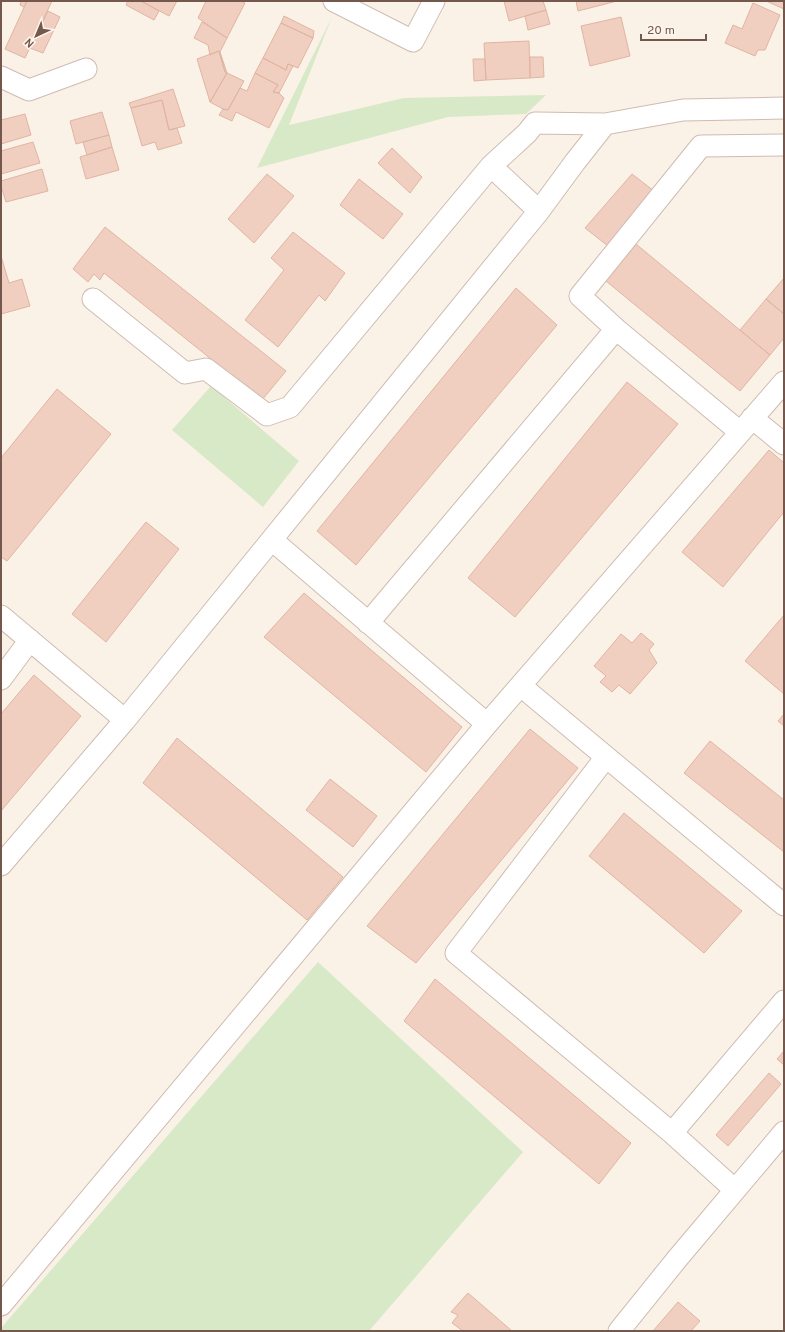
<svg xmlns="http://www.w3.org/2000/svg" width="785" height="1332" font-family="Overpass,sans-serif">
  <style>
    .green { fill: #d7e9c6 }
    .building { fill: #f0cfc0; stroke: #e1b4a1 }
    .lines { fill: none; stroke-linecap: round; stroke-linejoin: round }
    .minor-casing { stroke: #cfbbb1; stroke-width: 23 }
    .minor { stroke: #fff; stroke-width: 21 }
  </style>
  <rect width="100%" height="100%" fill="#fbf2e7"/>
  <path class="green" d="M 332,17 L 289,125 L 404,98 L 546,95 L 526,114 L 448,117 L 257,168 Z
    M 211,386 L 299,461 L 263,507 L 172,430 Z
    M 318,962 L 523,1152 L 369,1331 L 1,1331 L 1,1328 Z"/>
  <path class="building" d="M 21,1 L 27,1 L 24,7 L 20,5 Z
    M 27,1 L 52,1 L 25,58 L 5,49 Z
    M 128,1 L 141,1 L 159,11 L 154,20 L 126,5 Z
    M 141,1 L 177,1 L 169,16 Z
    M 206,1 L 241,1 L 245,3 L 227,38 L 198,18 Z
    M 504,1 L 543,1 L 546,10 L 509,21 Z
    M 576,1 L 617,1 L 578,11 Z
    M 766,1 L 784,1 L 784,9 Z
    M 753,3 L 780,15 L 765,50 L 758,50 L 755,56 L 725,43 L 733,25 L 742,29 Z
    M 546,10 L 550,24 L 528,30 L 525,16 Z
    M 48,11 L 60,17 L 43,53 L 30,48 Z
    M 284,16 L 314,31 L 313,38 L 281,23 Z
    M 621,17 L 630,56 L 590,66 L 581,26 Z
    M 202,22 L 227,38 L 220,52 L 227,73 L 225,72 L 219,51 L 210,55 L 208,45 L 194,38 Z
    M 281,23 L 313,38 L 298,68 L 288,64 L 286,70 L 263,58 Z
    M 529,41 L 530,78 L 486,80 L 484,43 Z
    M 219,51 L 225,72 L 227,73 L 210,102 L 197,59 Z
    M 530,57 L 543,57 L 544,77 L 530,78 Z
    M 263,58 L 286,70 L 288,64 L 293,66 L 279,93 L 273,92 L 278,85 L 255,73 Z
    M 473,59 L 485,59 L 486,80 L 474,81 Z
    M 227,73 L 244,81 L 228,110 L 223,109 L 210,102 Z
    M 255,73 L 278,85 L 273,92 L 279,93 L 284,98 L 269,128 L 236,112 L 232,121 L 219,115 L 223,109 L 228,110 L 240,88 L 247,91 Z
    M 173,89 L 185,126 L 169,130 L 162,100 L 131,108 L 129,103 Z
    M 162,100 L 169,130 L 177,128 L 182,143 L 158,150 L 155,142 L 142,146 L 131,108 Z
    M 102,112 L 109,135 L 76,144 L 70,121 Z
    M 25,114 L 31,135 L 1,144 L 1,120 Z
    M 109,135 L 112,147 L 87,155 L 83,142 Z
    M 33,142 L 40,163 L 1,174 L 1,151 Z
    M 112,147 L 119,170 L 86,179 L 80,157 Z
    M 392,148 L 422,177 L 410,193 L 378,163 Z
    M 42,169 L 48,191 L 6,202 L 1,186 L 1,181 Z
    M 267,174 L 294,196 L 254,243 L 228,219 Z
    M 632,174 L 654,191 L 608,246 L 585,228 Z
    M 359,179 L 403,214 L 383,239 L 340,205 Z
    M 105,227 L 286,371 L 262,400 L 104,273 L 100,280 L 94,274 L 88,282 L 73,269 Z
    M 293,232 L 345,273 L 325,301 L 319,295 L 278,347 L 245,320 L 284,270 L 271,258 Z
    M 636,244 L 770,355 L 740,391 L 606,281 Z
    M 1,256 L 9,283 L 22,279 L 30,306 L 1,314 Z
    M 784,278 L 784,314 L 766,299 Z
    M 516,288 L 557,325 L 356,565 L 317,531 Z
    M 766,299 L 784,314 L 784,338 L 770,355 L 740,330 Z
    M 627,382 L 678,424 L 515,617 L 468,578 Z
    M 57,389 L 111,434 L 7,561 L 1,557 L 1,458 Z
    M 769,450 L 784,463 L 784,512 L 723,587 L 682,552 Z
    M 146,522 L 179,549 L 106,642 L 72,614 Z
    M 304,593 L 462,727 L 426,772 L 264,637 Z
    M 784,615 L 784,694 L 745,661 Z
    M 641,633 L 654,644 L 649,650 L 657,663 L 630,694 L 619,685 L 612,692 L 600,682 L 606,676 L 594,666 L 621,634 L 632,643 Z
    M 34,675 L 81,716 L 1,811 L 1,714 Z
    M 784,714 L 784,726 L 778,721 Z
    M 530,729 L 578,768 L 416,963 L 367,926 Z
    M 177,738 L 343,877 L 307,920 L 143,783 Z
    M 710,741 L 784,800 L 784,852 L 684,773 Z
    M 330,779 L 377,816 L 353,847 L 306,810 Z
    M 624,813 L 742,911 L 704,953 L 589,856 Z
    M 435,979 L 631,1143 L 599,1184 L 404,1021 Z
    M 784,1051 L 784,1065 L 777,1059 Z
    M 769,1073 L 781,1084 L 728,1146 L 716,1135 Z
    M 468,1293 L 512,1331 L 463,1331 L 452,1323 L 458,1315 L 451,1312 Z
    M 678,1302 L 700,1321 L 691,1331 L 653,1331 Z"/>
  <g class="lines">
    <g class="minor-casing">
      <path id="minor" d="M 334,1 L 413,41 L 434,1
        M 1,77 L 29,90 L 86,69
        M 491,166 L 539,211
        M 93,299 L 185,373 L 206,369 L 267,415 L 290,407 L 491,166 L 527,133 L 535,123 L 605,124 L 683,110 L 784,108
        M 616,329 L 580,296 L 701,146 L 784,145
        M 752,418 L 784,444
        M 272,540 L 487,724
        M 1,616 L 125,720
        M 368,623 L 616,329 L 740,432
        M 1,679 L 30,640
        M 521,686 L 784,905
        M 606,757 L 456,953 L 672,1133
        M 1,865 L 125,720 L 539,211 L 575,162 L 605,124
        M 735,1190 L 672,1133 L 784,1001
        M 1,1305 L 487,724 L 784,382
        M 619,1331 L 677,1259 L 784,1132"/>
    </g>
    <use href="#minor" class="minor"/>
  </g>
  <rect width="785" height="1332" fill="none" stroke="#74574d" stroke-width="4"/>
  <g transform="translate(36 36) rotate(224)" stroke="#fef6ee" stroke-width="3" paint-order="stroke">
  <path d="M0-3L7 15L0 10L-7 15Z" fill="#74574d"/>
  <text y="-6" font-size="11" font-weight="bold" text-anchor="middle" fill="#74574d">N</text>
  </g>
  <path d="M641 34v6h65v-6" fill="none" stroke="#74574d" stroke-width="2"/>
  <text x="647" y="34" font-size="12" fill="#74574d" stroke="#fef6ee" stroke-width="3" paint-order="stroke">20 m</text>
</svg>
